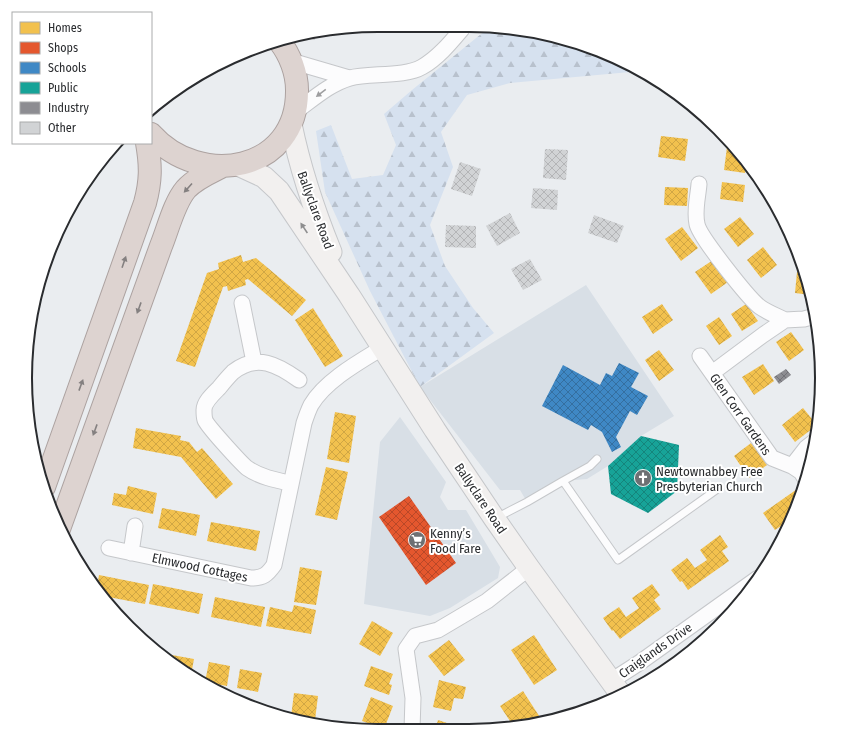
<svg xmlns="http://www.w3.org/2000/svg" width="847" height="756" font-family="'Fira Sans Condensed',sans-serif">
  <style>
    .built { fill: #d8dfe6 }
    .forest { fill: url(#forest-firs) }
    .homes { fill: url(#homes-cross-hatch) }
    .shops { fill: url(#shops-cross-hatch) }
    .schools { fill: url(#schools-cross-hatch) }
    .public { fill: url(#public-cross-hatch) }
    .industry { fill: url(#industry-cross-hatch) }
    .building { fill: url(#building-cross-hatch) }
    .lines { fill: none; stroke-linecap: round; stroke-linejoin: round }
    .lane-casing { stroke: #c5c7ca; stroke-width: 9 }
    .street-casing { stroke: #c5c7ca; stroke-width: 17 }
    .secondary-casing { stroke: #c5c7ca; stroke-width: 23 }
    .highway-casing { stroke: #aca2a0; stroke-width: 24 }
    .path { stroke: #c9cacb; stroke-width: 2.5; stroke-dasharray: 3 3; stroke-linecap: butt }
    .lane { stroke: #fcfcfd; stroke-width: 7 }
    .street { stroke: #fcfcfd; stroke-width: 15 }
    .secondary { stroke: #f2f0ef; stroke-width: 21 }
    .highway { stroke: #ddd3d0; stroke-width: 22 }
    .oneway { fill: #9e9ea0 }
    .oneway2 { fill: #848080 }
    .oneway3 { fill: #8e8e8f }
    .labels { text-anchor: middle; stroke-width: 4; stroke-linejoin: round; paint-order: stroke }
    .street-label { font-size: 13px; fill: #2a2c2f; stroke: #fff }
    .poi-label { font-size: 13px; fill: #2a2c2f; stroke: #fff; text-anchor: start }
    .rim { fill: none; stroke: #2a2c2f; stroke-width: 2 }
  </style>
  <defs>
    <pattern id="forest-firs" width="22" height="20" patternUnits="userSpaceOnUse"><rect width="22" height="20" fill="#d6e1ef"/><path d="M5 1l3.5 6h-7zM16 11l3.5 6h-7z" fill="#b8c1cd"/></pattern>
    <pattern id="homes-cross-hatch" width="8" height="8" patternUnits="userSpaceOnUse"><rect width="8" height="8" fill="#f2c14e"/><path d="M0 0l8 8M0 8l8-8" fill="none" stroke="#d0a644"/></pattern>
    <pattern id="shops-cross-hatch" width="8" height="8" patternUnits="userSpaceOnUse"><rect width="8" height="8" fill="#e4572e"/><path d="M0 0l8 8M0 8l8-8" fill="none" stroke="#b94828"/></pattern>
    <pattern id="schools-cross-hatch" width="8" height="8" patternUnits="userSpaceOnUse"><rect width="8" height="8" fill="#3f88c5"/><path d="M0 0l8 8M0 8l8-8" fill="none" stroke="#356fa0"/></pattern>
    <pattern id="public-cross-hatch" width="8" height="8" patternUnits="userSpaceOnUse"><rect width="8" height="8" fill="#17a398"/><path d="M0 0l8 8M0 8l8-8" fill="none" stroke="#15857c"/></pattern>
    <pattern id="industry-cross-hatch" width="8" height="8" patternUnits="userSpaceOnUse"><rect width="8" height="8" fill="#8d8d92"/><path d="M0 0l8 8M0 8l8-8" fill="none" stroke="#737378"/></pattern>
    <pattern id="building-cross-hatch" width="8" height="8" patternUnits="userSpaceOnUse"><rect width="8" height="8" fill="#d1d3d5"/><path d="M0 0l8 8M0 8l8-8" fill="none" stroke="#b4b5b7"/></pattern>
  </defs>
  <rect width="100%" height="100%" fill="#eaedf0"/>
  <path class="built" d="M 586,285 L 674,416 L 641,436 L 608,466 L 587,479 L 563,481 L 527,502 L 520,490 L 500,490 L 420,387 Z
    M 400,417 L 446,482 L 440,497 L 448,510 L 466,510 L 500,567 L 498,578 L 450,608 L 430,616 L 364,604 L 380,442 Z"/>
  <path class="forest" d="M 486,30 L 538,32 L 641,71 L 510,83 L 467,95 L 441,132 L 453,167 L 430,225 L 445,266 L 473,308 L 494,333 L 420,387 L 370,291 L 325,192 L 316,131 L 331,125 L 352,179 L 383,175 L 396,145 L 384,114 L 412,90 Z"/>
  <path class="homes" d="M 661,136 L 688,139 L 685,161 L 658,157 Z
    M 727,147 L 735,148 L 747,161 L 745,173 L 724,170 Z
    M 722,182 L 745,185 L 743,202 L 720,199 Z
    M 665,187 L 688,188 L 687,206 L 664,205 Z
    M 740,217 L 754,234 L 738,247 L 724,229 Z
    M 682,227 L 698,248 L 681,261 L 665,239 Z
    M 763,247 L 777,265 L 761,278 L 747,260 Z
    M 241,255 L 243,262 L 256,258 L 306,300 L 292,316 L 248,279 L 245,280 L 246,285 L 228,291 L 227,286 L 223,287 L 195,367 L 176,361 L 207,273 L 219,269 L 218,263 Z
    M 713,260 L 728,282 L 711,294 L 695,272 Z
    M 797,272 L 805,273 L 810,287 L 811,295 L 795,293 Z
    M 662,304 L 673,320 L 653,334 L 642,317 Z
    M 746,304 L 758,321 L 742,331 L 731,314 Z
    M 313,308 L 343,356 L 325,367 L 295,320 Z
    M 719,317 L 732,336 L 719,345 L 706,326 Z
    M 791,332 L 804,350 L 789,361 L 776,342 Z
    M 659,350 L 674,370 L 659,381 L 645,360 Z
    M 763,364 L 774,381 L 754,395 L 742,377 Z
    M 803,408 L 817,425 L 795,442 L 782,425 Z
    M 335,412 L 356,416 L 349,463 L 327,459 Z
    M 136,428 L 181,436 L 180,440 L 189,442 L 197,452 L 202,448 L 233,484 L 216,499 L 181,457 L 133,448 Z
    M 751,443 L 767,465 L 749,478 L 734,456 Z
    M 326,467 L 348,472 L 337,520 L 315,515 Z
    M 128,486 L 157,493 L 153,514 L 112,505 L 114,493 L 126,495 Z
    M 800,487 L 803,492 L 790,520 L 775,530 L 763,513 Z
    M 162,508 L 200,515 L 196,536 L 158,528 Z
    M 211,522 L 260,531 L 256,551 L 207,541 Z
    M 720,535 L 728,547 L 722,551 L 729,561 L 688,590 L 682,581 L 680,582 L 671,570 L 687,558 L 695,568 L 707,560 L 700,550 Z
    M 300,567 L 322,571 L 316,605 L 294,602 Z
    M 99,575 L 149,585 L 145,604 L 103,596 L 97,587 Z
    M 153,584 L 203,594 L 199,614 L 149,604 Z
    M 652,584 L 660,595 L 654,600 L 661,609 L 620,639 L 613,630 L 612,631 L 603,618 L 619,607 L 626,617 L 639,608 L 632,598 Z
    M 215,597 L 265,607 L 261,627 L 211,617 Z
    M 294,605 L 316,610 L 311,634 L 266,626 L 270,607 L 292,612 Z
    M 372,621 L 393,633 L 380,656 L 359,644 Z
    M 534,635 L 557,670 L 534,685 L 511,650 Z
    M 449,640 L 465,660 L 444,676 L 428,656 Z
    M 172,655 L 194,659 L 191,675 L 171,663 Z
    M 209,662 L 230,666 L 227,686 L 205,682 Z
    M 371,666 L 393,674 L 389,684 L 392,685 L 389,695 L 364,686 Z
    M 240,669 L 262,673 L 258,692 L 237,688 Z
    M 439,680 L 466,687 L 463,699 L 454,698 L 451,711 L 433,707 Z
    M 523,691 L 543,722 L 514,727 L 500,706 Z
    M 294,693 L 318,696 L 315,720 L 291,717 Z
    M 371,697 L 393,706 L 384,729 L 362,721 Z
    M 438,720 L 456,726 L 454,730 L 435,730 Z"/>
  <path class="shops" d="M 409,496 L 456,563 L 426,585 L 379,517 Z"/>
  <path class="schools" d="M 619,363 L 639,373 L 631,387 L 648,396 L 637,415 L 630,411 L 616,437 L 621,447 L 612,452 L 602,432 L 591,425 L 588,430 L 542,406 L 563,365 L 600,385 L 606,373 L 612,376 Z"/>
  <path class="public" d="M 641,436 L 679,445 L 677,491 L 648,513 L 611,494 L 608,466 Z"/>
  <path class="industry" d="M 786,369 L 791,375 L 779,384 L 774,377 Z"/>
  <path class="building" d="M 545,149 L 568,150 L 566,180 L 543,178 Z
    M 460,162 L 481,169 L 472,196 L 451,189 Z
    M 533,188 L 558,190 L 557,210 L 531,208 Z
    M 510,213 L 520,233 L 497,246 L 486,226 Z
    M 594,215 L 624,226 L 617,243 L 588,233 Z
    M 446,225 L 476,226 L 476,248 L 445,247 Z
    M 530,259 L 542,280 L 523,290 L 511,269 Z"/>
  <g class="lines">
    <g class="lane-casing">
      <path id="lane" d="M 563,481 L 590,466 L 597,459
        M 496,518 L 527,502 L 563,481 L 618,560 L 716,490"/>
    </g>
    <g class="street-casing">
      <path id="street" d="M 291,61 L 349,78
        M 295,112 C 312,100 329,84 350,78 C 369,73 405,77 422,67 C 438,58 451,42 462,29
        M 699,184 C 698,197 694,211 697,224 C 699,236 749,299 760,307 C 767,312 777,316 785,320
        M 242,303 L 254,362
        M 700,356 L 772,458 L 792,466 L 801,472 L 806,480
        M 712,373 L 763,335 L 785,320 L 804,319 L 815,316
        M 792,466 L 806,448 L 815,441
        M 290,483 C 275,480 260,477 247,468 C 241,463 207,426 205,420 C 204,417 204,413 204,410 C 204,402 213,394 219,388 C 223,383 228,377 233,372 C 257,353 278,365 299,380
        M 109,548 L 251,578 C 263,578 267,575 274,565 L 304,423 C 306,417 308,411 311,405 C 325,381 359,362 382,348
        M 131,553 L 135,526
        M 611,681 L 639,663 L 758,578
        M 412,730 L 413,698 L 406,649 L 415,636 L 438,630 L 487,601 L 529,568"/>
    </g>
    <g class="secondary-casing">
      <path id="secondary" d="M 291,124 C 300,168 314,210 331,252
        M 238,165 L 264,177 L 279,191 L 349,295 L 435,430 L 494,518 L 529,568 L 622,696"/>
    </g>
    <g class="highway-casing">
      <path id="highway" d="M 151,134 C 200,189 298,172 297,90 C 297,73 290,55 280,42
        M 44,487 L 145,203 C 151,181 151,166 147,143
        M 59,529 L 161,246 C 168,229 174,203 186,189 C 195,179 209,173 221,167"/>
    </g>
    <path class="path" d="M 313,31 L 314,41"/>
    <use href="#lane" class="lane"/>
    <use href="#street" class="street"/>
    <use href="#secondary" class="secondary"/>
    <use href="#highway" class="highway"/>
  </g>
  <defs><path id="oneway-solid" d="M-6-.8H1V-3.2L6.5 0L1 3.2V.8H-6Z"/></defs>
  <use class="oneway" href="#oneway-solid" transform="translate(321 93) rotate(143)"/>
  <g class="oneway2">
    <use href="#oneway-solid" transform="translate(188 188) rotate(132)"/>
    <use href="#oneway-solid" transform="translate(124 262) rotate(-71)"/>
    <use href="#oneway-solid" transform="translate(139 308) rotate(110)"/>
    <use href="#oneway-solid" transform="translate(81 385) rotate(-70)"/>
    <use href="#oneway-solid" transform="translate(95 430) rotate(110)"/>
  </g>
  <use class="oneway3" href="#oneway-solid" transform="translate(304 228) rotate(-124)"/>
  <defs>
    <g id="church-disc" transform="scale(0.9)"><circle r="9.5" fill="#6d7073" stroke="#fff"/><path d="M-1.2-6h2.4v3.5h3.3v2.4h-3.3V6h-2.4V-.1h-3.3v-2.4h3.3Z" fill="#fff"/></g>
    <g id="supermarket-disc" transform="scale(0.9)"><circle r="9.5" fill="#6d7073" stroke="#fff"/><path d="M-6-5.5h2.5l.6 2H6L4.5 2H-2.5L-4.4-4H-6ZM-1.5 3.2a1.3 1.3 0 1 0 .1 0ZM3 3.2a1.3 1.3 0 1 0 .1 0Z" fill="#fff"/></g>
  </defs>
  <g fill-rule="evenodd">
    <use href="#church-disc" x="643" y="478"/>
    <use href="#supermarket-disc" x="417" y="540"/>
  </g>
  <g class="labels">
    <g class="street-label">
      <text transform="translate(316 210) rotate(70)" y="5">Ballyclare Road</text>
      <text transform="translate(741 414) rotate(55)" y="5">Glen Corr Gardens</text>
      <text transform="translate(481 498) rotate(56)" y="5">Ballyclare Road</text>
      <text transform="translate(200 567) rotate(12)" y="5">Elmwood Cottages</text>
      <text transform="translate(655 650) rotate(-35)" y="5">Craiglands Drive</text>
    </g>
    <g class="poi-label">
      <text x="656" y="476">Newtownabbey Free<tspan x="656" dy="15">Presbyterian Church</tspan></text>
      <text x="430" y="538">Kenny’s<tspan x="430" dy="15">Food Fare</tspan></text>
    </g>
  </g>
  <path d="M0 0H847V756H0ZM378 32H469A346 346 0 0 1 815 378V378A346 346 0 0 1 469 724H378A346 346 0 0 1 32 378V378A346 346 0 0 1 378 32Z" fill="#fff" fill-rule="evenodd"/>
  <path class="rim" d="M378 32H469A346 346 0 0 1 815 378V378A346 346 0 0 1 469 724H378A346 346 0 0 1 32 378V378A346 346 0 0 1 378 32Z"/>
  <rect x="12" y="12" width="140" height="132" fill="#ffffff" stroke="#aaabac"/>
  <rect x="20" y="22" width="20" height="12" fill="#f2c14e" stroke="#aaabac"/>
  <text x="48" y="32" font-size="12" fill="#2a2c2f">Homes</text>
  <rect x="20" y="42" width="20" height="12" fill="#e4572e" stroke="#aaabac"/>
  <text x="48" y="52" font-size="12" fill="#2a2c2f">Shops</text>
  <rect x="20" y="62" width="20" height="12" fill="#3f88c5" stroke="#aaabac"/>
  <text x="48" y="72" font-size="12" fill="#2a2c2f">Schools</text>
  <rect x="20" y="82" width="20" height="12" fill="#17a398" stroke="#aaabac"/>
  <text x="48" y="92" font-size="12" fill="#2a2c2f">Public</text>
  <rect x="20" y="102" width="20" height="12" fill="#8d8d92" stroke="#aaabac"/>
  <text x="48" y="112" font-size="12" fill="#2a2c2f">Industry</text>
  <rect x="20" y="122" width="20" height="12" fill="#d1d3d5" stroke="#aaabac"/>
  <text x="48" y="132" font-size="12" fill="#2a2c2f">Other</text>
</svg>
